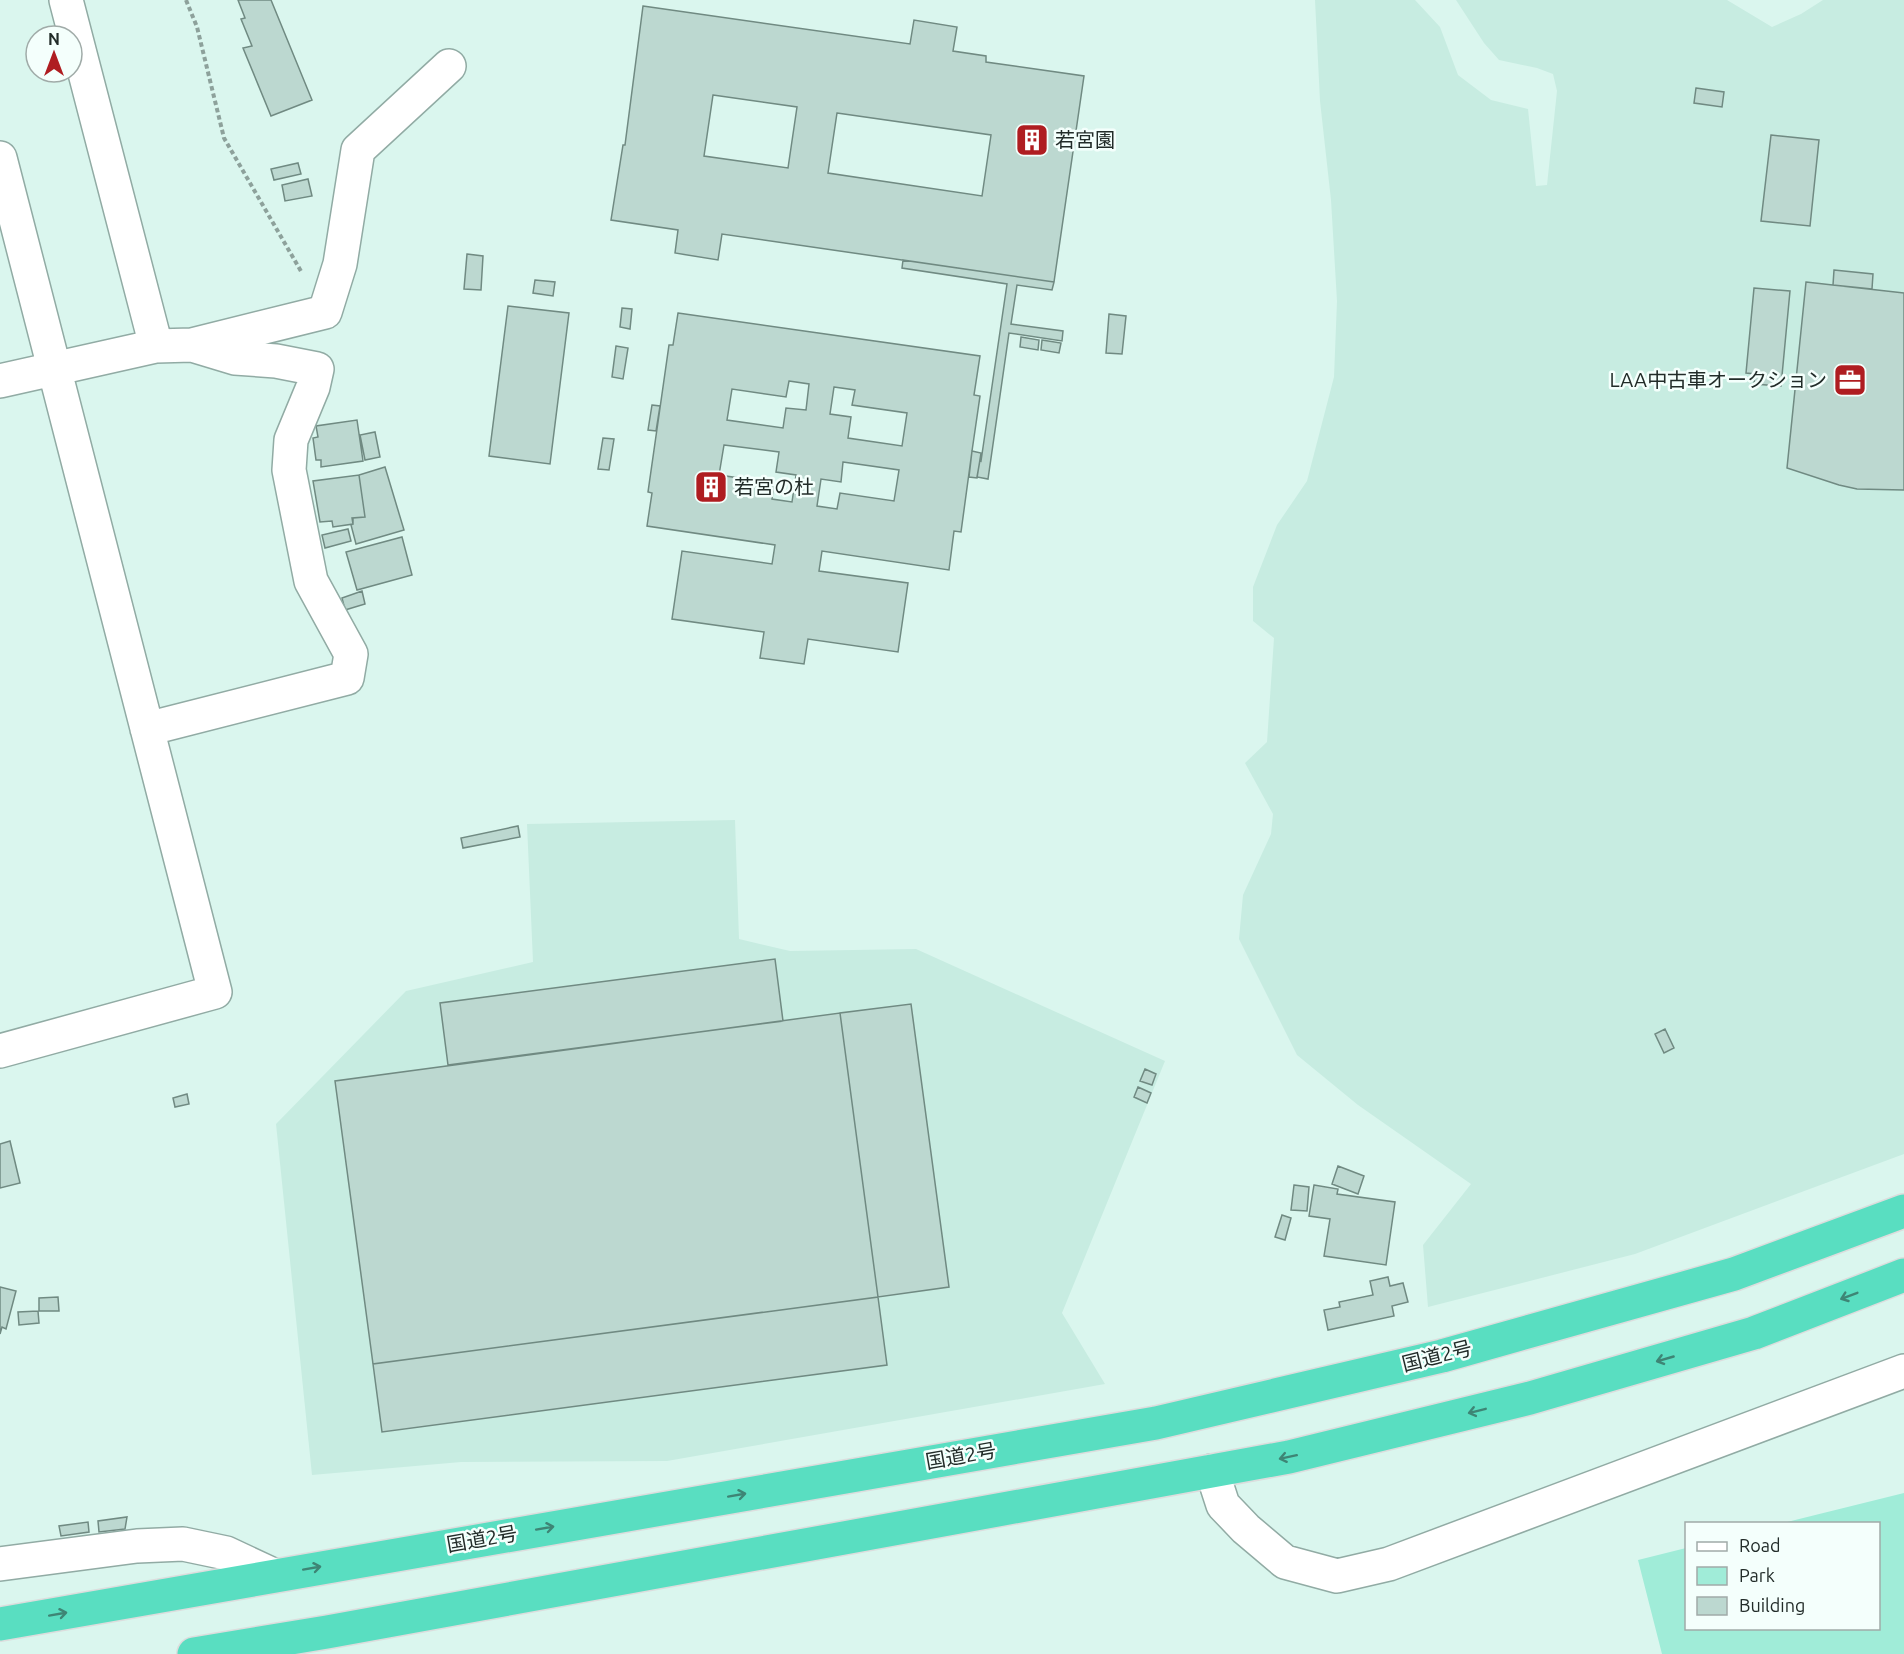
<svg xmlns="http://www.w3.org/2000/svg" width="1904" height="1654" font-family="Ubuntu,'Noto Sans JP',sans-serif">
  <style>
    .built { fill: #c7ece1 }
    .green { fill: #a0ecd8 }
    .building { fill: #bcd8d0; stroke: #708a82; stroke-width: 1.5; fill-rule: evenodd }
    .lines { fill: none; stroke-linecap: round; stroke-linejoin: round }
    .minor-casing { stroke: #91aba4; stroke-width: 36 }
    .highway-casing { stroke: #dcdddd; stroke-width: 36 }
    .path { stroke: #8da19b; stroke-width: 4; stroke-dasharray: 4.5 3; stroke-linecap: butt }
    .minor { stroke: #fff; stroke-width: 33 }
    .highway { stroke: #59dec1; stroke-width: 33 }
    .oneway { stroke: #3e8575 }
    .labels { text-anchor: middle; stroke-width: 5; stroke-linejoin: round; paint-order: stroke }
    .poi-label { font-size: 20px; fill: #222c29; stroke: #f4fffc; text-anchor: start }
    .street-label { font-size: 20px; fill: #222c29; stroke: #f4fffc }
  </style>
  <rect width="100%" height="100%" fill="#daf6ee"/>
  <path class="built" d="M 1315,0 L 1415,0 L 1440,27 L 1458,75 L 1491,100 L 1528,109 L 1536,186 L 1547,185 L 1557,91 L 1553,74 L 1537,68 L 1499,60 L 1484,43 L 1456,0 L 1727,0 L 1772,27 L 1801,14 L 1823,0 L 1904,0 L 1904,1154 L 1635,1254 L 1428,1307 L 1423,1245 L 1471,1184 L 1358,1105 L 1297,1055 L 1239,939 L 1243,895 L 1271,834 L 1273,814 L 1245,763 L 1267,742 L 1274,638 L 1253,621 L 1253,587 L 1277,525 L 1307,481 L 1334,377 L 1337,301 L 1331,200 L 1320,101 Z
    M 735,820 L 739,939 L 790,951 L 916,949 L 1165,1061 L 1062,1313 L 1105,1384 L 667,1461 L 461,1462 L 312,1475 L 276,1124 L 406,991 L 533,962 L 527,824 Z"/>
  <path class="green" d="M 1904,1493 L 1904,1654 L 1662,1654 L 1638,1560 L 1686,1548 L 1686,1628 L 1878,1628 L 1878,1524 L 1783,1523 Z"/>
  <path class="building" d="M 238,0 L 271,0 L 312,100 L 271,116 L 243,48 L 252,46 L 241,19 L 245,18 Z
    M 643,6 L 910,44 L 914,20 L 957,27 L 953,51 L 986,56 L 986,62 L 1084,76 L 1054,282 L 722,234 L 718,260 L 675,253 L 678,230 L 611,220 L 623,145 L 625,145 ZM 713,95 L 797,107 L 788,168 L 704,156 ZM 837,113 L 991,135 L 982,196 L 828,173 Z
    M 1696,88 L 1724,92 L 1722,107 L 1694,103 Z
    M 1771,135 L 1819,140 L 1810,226 L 1761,221 Z
    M 298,163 L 301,174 L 274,180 L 271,169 Z
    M 308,179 L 312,196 L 285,201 L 282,185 Z
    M 467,254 L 483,256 L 481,290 L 464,289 Z
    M 903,260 L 1054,282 L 1052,290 L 1017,285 L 1011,324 L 1063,331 L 1062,341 L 1009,333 L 988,479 L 977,477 L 980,460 L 981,461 L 1007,284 L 902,268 Z
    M 1834,270 L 1873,274 L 1872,289 L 1833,285 Z
    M 535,280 L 555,282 L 553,296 L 533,293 Z
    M 1806,282 L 1904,293 L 1904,490 L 1857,489 L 1839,485 L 1787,468 Z
    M 1754,288 L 1790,291 L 1781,386 L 1754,384 L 1755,374 L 1746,373 Z
    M 508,306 L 569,313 L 550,464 L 489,456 Z
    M 622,308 L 632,309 L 630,329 L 620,327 Z
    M 678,313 L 980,356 L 974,395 L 980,396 L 972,451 L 961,532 L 954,531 L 949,570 L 822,551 L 819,571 L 908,583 L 898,652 L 808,639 L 804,664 L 760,658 L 764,632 L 672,619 L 682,551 L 772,564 L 775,545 L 647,526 L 652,493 L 648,492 L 669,345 L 673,345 ZM 789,381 L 809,384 L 806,410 L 786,408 L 783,428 L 727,420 L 732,389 L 786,397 ZM 834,387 L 855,390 L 852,405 L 907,413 L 902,446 L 848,438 L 851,417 L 830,414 ZM 724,445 L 779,452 L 776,472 L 796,475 L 792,502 L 772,499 L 774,483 L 719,475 ZM 843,462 L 899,470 L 894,501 L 840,493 L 837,509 L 817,506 L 821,479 L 841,482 Z
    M 1109,314 L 1126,316 L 1122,354 L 1106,353 Z
    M 1021,337 L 1039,340 L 1038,350 L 1020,347 Z
    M 1042,340 L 1061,343 L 1059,353 L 1041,350 Z
    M 616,346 L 628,348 L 623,379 L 612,377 Z
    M 652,405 L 660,406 L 656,431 L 648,430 Z
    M 357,420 L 363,461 L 321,467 L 321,460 L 316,460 L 313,438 L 318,437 L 316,426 Z
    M 375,432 L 380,457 L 365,460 L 360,435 Z
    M 603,438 L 614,439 L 609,470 L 598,469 Z
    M 972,451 L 981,453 L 977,478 L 969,477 Z
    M 385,467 L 404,530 L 356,544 L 351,525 L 353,524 L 353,518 L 365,517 L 359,475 Z
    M 359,475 L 365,517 L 352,518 L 353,524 L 333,527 L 332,521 L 320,522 L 313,481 Z
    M 348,529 L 351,541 L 325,548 L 322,535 Z
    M 402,537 L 412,575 L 357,590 L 346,552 Z
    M 362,591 L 365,604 L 345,610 L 342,598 Z
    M 518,826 L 520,837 L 463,848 L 461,838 Z
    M 775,959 L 783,1021 L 448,1065 L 440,1003 Z
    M 911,1004 L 949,1287 L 878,1297 L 840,1013 Z
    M 840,1013 L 878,1297 L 373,1364 L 335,1081 Z
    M 1665,1029 L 1674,1048 L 1664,1053 L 1655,1034 Z
    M 1145,1069 L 1156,1074 L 1152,1085 L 1140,1081 Z
    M 1138,1087 L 1151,1093 L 1147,1103 L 1134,1097 Z
    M 187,1094 L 189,1104 L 175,1107 L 173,1098 Z
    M 10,1141 L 20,1183 L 0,1188 L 0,1144 Z
    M 1338,1166 L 1364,1176 L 1358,1194 L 1332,1184 Z
    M 1294,1185 L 1309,1187 L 1307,1211 L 1291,1210 Z
    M 1314,1185 L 1338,1189 L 1337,1194 L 1395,1202 L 1386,1265 L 1324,1256 L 1330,1219 L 1309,1216 Z
    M 1282,1215 L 1291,1218 L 1285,1240 L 1275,1237 Z
    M 1388,1277 L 1390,1286 L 1403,1283 L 1408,1302 L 1392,1306 L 1394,1316 L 1328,1330 L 1324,1310 L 1340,1307 L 1339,1302 L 1373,1295 L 1370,1281 Z
    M 0,1287 L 16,1291 L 6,1329 L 2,1327 L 0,1334 Z
    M 58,1297 L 59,1311 L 39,1311 L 39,1298 Z
    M 878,1297 L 887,1365 L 382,1432 L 373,1364 Z
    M 38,1311 L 39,1323 L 19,1325 L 18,1312 Z
    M 127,1517 L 125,1529 L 99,1532 L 98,1521 Z
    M 88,1522 L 89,1532 L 61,1536 L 59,1526 Z"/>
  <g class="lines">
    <g class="minor-casing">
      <path id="minor" d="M 66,0 L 156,346
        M 0,158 L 215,992 L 0,1051
        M 0,381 L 156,346 L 192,345 L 325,312 L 340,264 L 358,150 L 449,66
        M 147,729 L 347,678 L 351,654 L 311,581 L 289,470 L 291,440 L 313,387 L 317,369 L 276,361 L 235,358 L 192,345
        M 1212,1471 L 1223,1505 L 1246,1529 L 1285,1562 L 1337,1576 L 1389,1564 L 1904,1371
        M 0,1564 L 137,1546 L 183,1544 L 226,1553 L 273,1575"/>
    </g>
    <g class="highway-casing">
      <path id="highway" d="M 0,1624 L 1156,1423 L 1442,1356 L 1734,1274 L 1904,1211
        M 194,1654 L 327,1632 L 1289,1457 L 1530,1398 L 1754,1333 L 1904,1275"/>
    </g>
    <path class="path" d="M 186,0 L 197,27 L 224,138 L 302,273"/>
    <use href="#minor" class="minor"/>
    <use href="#highway" class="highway"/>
  </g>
  <defs><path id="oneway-shaft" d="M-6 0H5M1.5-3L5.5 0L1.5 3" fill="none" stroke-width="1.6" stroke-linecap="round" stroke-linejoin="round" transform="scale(1.5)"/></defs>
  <g class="oneway">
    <use href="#oneway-shaft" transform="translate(1849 1296) rotate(159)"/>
    <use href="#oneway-shaft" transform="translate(1665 1359) rotate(164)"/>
    <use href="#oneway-shaft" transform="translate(1477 1411) rotate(166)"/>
    <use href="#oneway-shaft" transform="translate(1288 1457) rotate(168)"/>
    <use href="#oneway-shaft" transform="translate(737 1495) rotate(-10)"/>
    <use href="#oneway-shaft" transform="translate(545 1528) rotate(-10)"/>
    <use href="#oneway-shaft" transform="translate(312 1568) rotate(-10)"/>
    <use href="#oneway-shaft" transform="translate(58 1614) rotate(-10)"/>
  </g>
  <defs>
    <g id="building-square" transform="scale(1.725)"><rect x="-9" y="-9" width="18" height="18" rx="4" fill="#af1d21" stroke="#f4fffc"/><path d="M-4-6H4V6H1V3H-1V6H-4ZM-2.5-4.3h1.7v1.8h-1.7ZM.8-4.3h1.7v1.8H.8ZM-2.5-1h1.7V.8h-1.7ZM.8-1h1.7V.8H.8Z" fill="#fff"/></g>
    <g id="office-square" transform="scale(1.725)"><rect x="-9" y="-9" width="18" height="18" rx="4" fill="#af1d21" stroke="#f4fffc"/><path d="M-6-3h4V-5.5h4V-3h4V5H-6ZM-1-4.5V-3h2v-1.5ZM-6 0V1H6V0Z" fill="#fff"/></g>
  </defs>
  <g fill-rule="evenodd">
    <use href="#building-square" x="1032" y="140"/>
    <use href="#office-square" x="1850" y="380"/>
    <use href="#building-square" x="711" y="487"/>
  </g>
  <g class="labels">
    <g class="poi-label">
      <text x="1055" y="147">若宮園</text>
      <text x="1827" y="387" text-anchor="end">LAA中古車オークション</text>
      <text x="734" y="494">若宮の杜</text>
    </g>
    <g class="street-label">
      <text transform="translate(1437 1356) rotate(-14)" y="7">国道2号</text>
      <text transform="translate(961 1456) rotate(-10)" y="7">国道2号</text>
      <text transform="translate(482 1539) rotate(-10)" y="7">国道2号</text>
    </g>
  </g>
  <rect x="1685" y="1522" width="195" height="108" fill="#f4fffc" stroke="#a0aba8" stroke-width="1.5"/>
  <rect x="1697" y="1542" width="30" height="9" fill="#ffffff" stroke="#a0aba8" stroke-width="1.5"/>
  <text x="1739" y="1552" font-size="18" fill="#222c29">Road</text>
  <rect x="1697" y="1567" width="30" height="18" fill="#a0ecd8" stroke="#a0aba8" stroke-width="1.5"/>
  <text x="1739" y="1582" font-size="18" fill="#222c29">Park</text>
  <rect x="1697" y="1597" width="30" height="18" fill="#bcd8d0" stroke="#a0aba8" stroke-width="1.5"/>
  <text x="1739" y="1612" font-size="18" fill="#222c29">Building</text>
  <g transform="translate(54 54)"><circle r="28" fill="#f4fffc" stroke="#a0aba8" stroke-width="1.5"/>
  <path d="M0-4.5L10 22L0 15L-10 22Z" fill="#af1d21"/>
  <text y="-9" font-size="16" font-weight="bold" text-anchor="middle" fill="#222c29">N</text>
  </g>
</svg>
